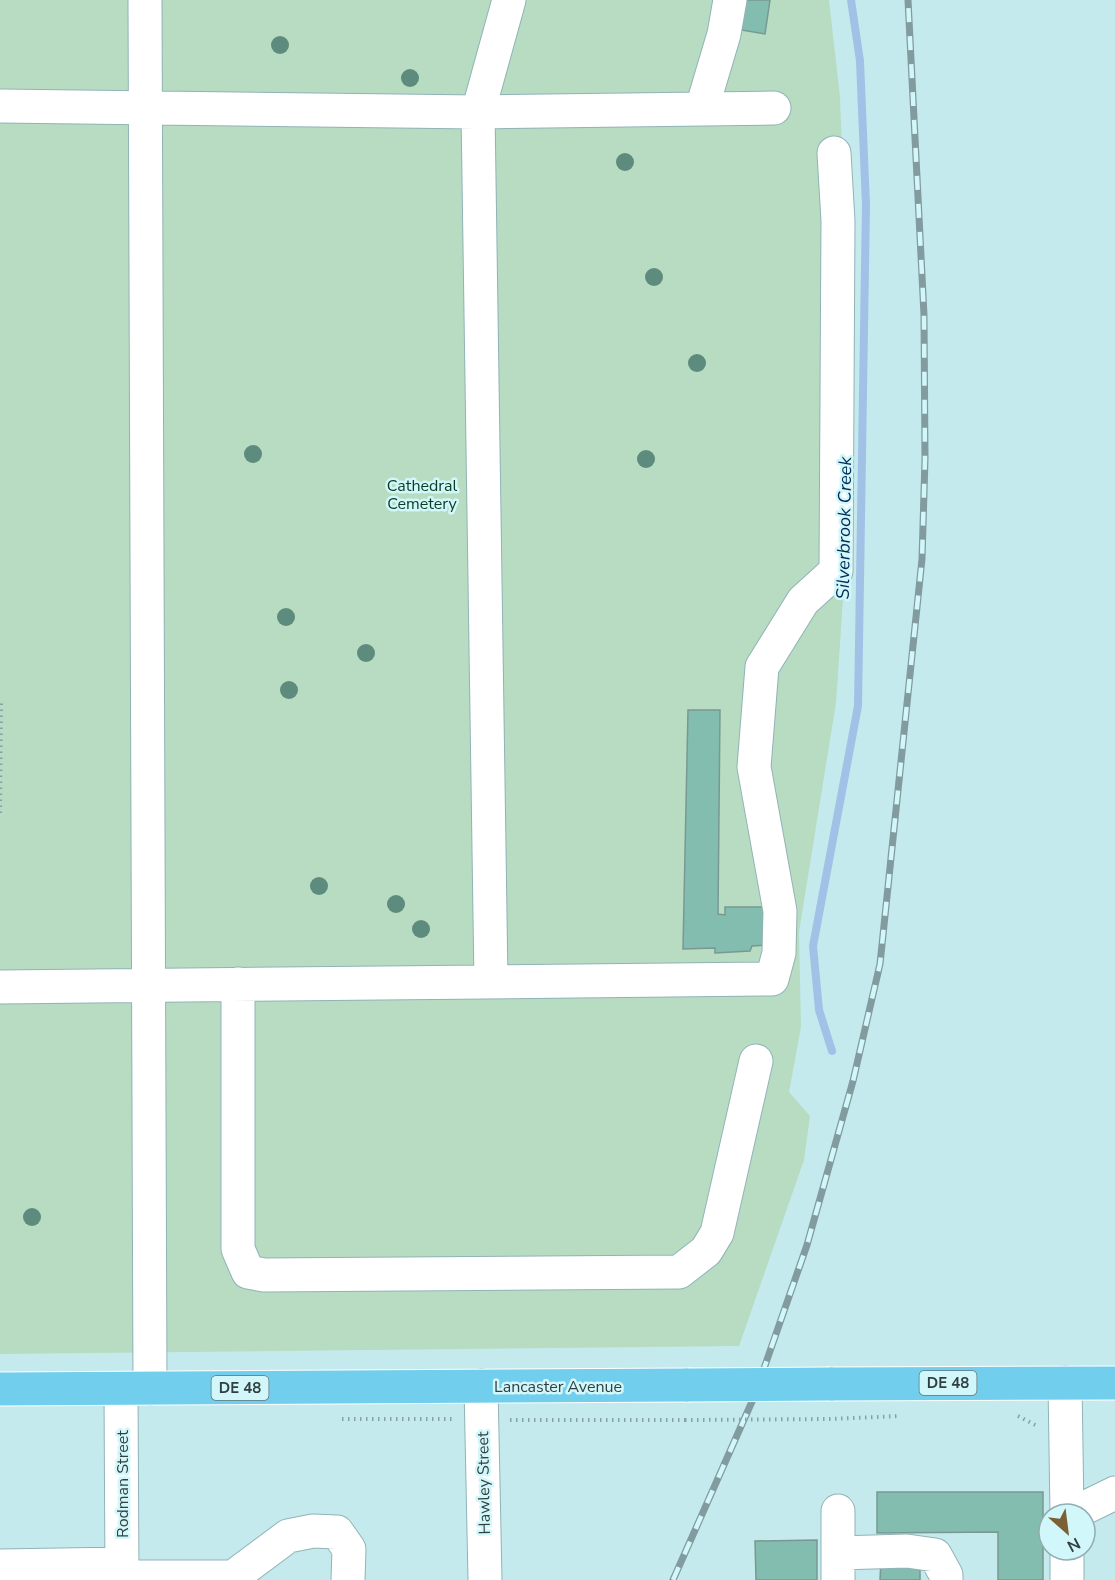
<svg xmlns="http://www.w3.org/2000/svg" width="1115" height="1580" font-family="'Nunito Sans',sans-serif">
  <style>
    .green { fill: #b7dcc1 }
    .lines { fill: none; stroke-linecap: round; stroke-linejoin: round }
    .stream { stroke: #a2c1e6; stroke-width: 8 }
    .building { fill: #83bdb0; stroke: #789991; stroke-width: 1.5 }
    .minor-casing { stroke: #90b3b7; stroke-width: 35 }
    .major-casing { stroke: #fff; stroke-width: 35 }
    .path { stroke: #87a2a5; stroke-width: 4; stroke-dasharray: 1.5 4.5; stroke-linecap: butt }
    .minor { stroke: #fff; stroke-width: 33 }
    .major { stroke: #72ceed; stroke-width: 33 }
    .rail-casing { stroke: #819b9e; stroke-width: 7 }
    .rail { stroke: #d2f7fb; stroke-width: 4.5; stroke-dasharray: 14; stroke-linecap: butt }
    .major-bridge-casing { stroke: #fff; stroke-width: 35; stroke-linecap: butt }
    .path-bridge { stroke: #87a2a5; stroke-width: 4; stroke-dasharray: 1.5 4.5; stroke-linecap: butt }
    .major-bridge { stroke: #72ceed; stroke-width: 33 }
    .tree { fill: #5d8b7d }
    .labels { text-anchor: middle; stroke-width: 5; stroke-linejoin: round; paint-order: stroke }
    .shield { fill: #d2f7fb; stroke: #617678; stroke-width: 1.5 }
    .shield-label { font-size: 15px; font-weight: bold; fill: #303f40 }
    .park-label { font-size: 16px; fill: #083d21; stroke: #d2f7fb }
    .street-label { font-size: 16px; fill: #303f40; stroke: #d2f7fb }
    .water-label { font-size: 18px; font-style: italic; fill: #002a56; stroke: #d2f7fb }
  </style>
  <rect width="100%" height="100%" fill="#c5eaed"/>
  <path class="green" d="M 0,0 L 829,0 L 840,97 L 844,203 L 845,569 L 836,703 L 799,932 L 801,1027 L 789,1092 L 810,1116 L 804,1160 L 739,1346 L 0,1354 Z"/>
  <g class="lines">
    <path class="stream" d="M 832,1051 L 819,1010 L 813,946 L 858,706 L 866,205 L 860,61 L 851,0"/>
  </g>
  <path class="building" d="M 740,0 L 770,0 L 765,34 L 735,29 Z
    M 688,710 L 720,710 L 718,914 L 725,915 L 725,907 L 769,907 L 769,945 L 752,946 L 750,951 L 715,953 L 715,948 L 683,949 Z
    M 877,1492 L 1043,1492 L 1043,1580 L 998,1580 L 998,1532 L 877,1533 Z
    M 817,1540 L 817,1580 L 756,1580 L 755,1541 Z
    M 881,1560 L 920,1560 L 920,1580 L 880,1580 Z"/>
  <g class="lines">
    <g class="minor-casing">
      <path id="minor" d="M 145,0 L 150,1388
        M 0,106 L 478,112 L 774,108
        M 702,108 L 724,34 L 730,0
        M 491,982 L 478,112 L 509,0
        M 238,984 L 238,1249 L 248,1272 L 264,1275 L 679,1272 L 706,1251 L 717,1233 L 756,1061
        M 0,987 L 772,979 L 779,953 L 780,911 L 754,767 L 762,667 L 803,601 L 836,571 L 838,221 L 834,153
        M 1065,1383 L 1067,1514
        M 481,1386 L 485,1580
        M 121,1389 L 122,1580
        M 838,1511 L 838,1580
        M 1072,1514 L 1115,1493
        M 1067,1550 L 1067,1580
        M 838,1553 L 907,1551 L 935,1555 L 946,1575 L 946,1580
        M 0,1566 L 122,1564
        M 122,1577 L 233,1577 L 288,1536 L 313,1531 L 337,1532 L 349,1549 L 348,1580"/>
    </g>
    <g class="major-casing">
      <path id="major" d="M 830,1384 L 1115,1383
        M 0,1389 L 688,1385"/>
    </g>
    <path class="path" d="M 0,813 L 1,701
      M 1018,1416 L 1037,1426
      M 342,1419 L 454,1419
      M 829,1419 L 899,1416
      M 510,1420 L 685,1420"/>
    <use href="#minor" class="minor"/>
    <use href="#major" class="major"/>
    <g class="rail-casing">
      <path id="rail" d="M 673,1580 L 754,1397 L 807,1245 L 853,1081 L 880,964 L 922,559 L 925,459 L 924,315 L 908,0"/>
    </g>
    <use href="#rail" class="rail"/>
    <g class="major-bridge-casing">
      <path id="major-bridge" d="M 688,1385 L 830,1384"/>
    </g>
    <path class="path-bridge" d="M 685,1420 L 829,1419"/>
    <use href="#major-bridge" class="major-bridge"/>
  </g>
  <g class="tree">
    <circle cx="280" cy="45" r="9"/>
    <circle cx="410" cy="78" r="9"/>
    <circle cx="625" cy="162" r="9"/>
    <circle cx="654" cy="277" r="9"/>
    <circle cx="697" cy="363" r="9"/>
    <circle cx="253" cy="454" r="9"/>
    <circle cx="646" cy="459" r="9"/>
    <circle cx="286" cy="617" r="9"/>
    <circle cx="366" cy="653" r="9"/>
    <circle cx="289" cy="690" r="9"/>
    <circle cx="319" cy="886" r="9"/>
    <circle cx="396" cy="904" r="9"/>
    <circle cx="421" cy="929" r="9"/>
    <circle cx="32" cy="1217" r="9"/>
  </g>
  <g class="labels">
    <g class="shield">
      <rect x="919.5" y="1371" width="57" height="24" rx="4.5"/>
      <rect x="211.5" y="1376" width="57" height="24" rx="4.5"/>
    </g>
    <g class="shield-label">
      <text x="948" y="1388">DE 48</text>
      <text x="240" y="1393">DE 48</text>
    </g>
    <g class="park-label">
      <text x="422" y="491">Cathedral<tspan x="422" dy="18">Cemetery</tspan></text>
    </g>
    <g class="street-label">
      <text x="558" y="1392">Lancaster Avenue</text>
      <text transform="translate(483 1483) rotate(-91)" y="6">Hawley Street</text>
      <text transform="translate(122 1484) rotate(-90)" y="6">Rodman Street</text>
    </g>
    <g class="water-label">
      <text transform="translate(844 528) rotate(-89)" y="6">Silverbrook Creek</text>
    </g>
  </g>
  <g transform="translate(1067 1532) rotate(152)"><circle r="28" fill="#d2f7fb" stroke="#91adb0" stroke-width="1.5"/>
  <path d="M0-4.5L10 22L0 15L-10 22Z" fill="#7a6032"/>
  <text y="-9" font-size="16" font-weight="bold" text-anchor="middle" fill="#303f40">N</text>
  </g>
</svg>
